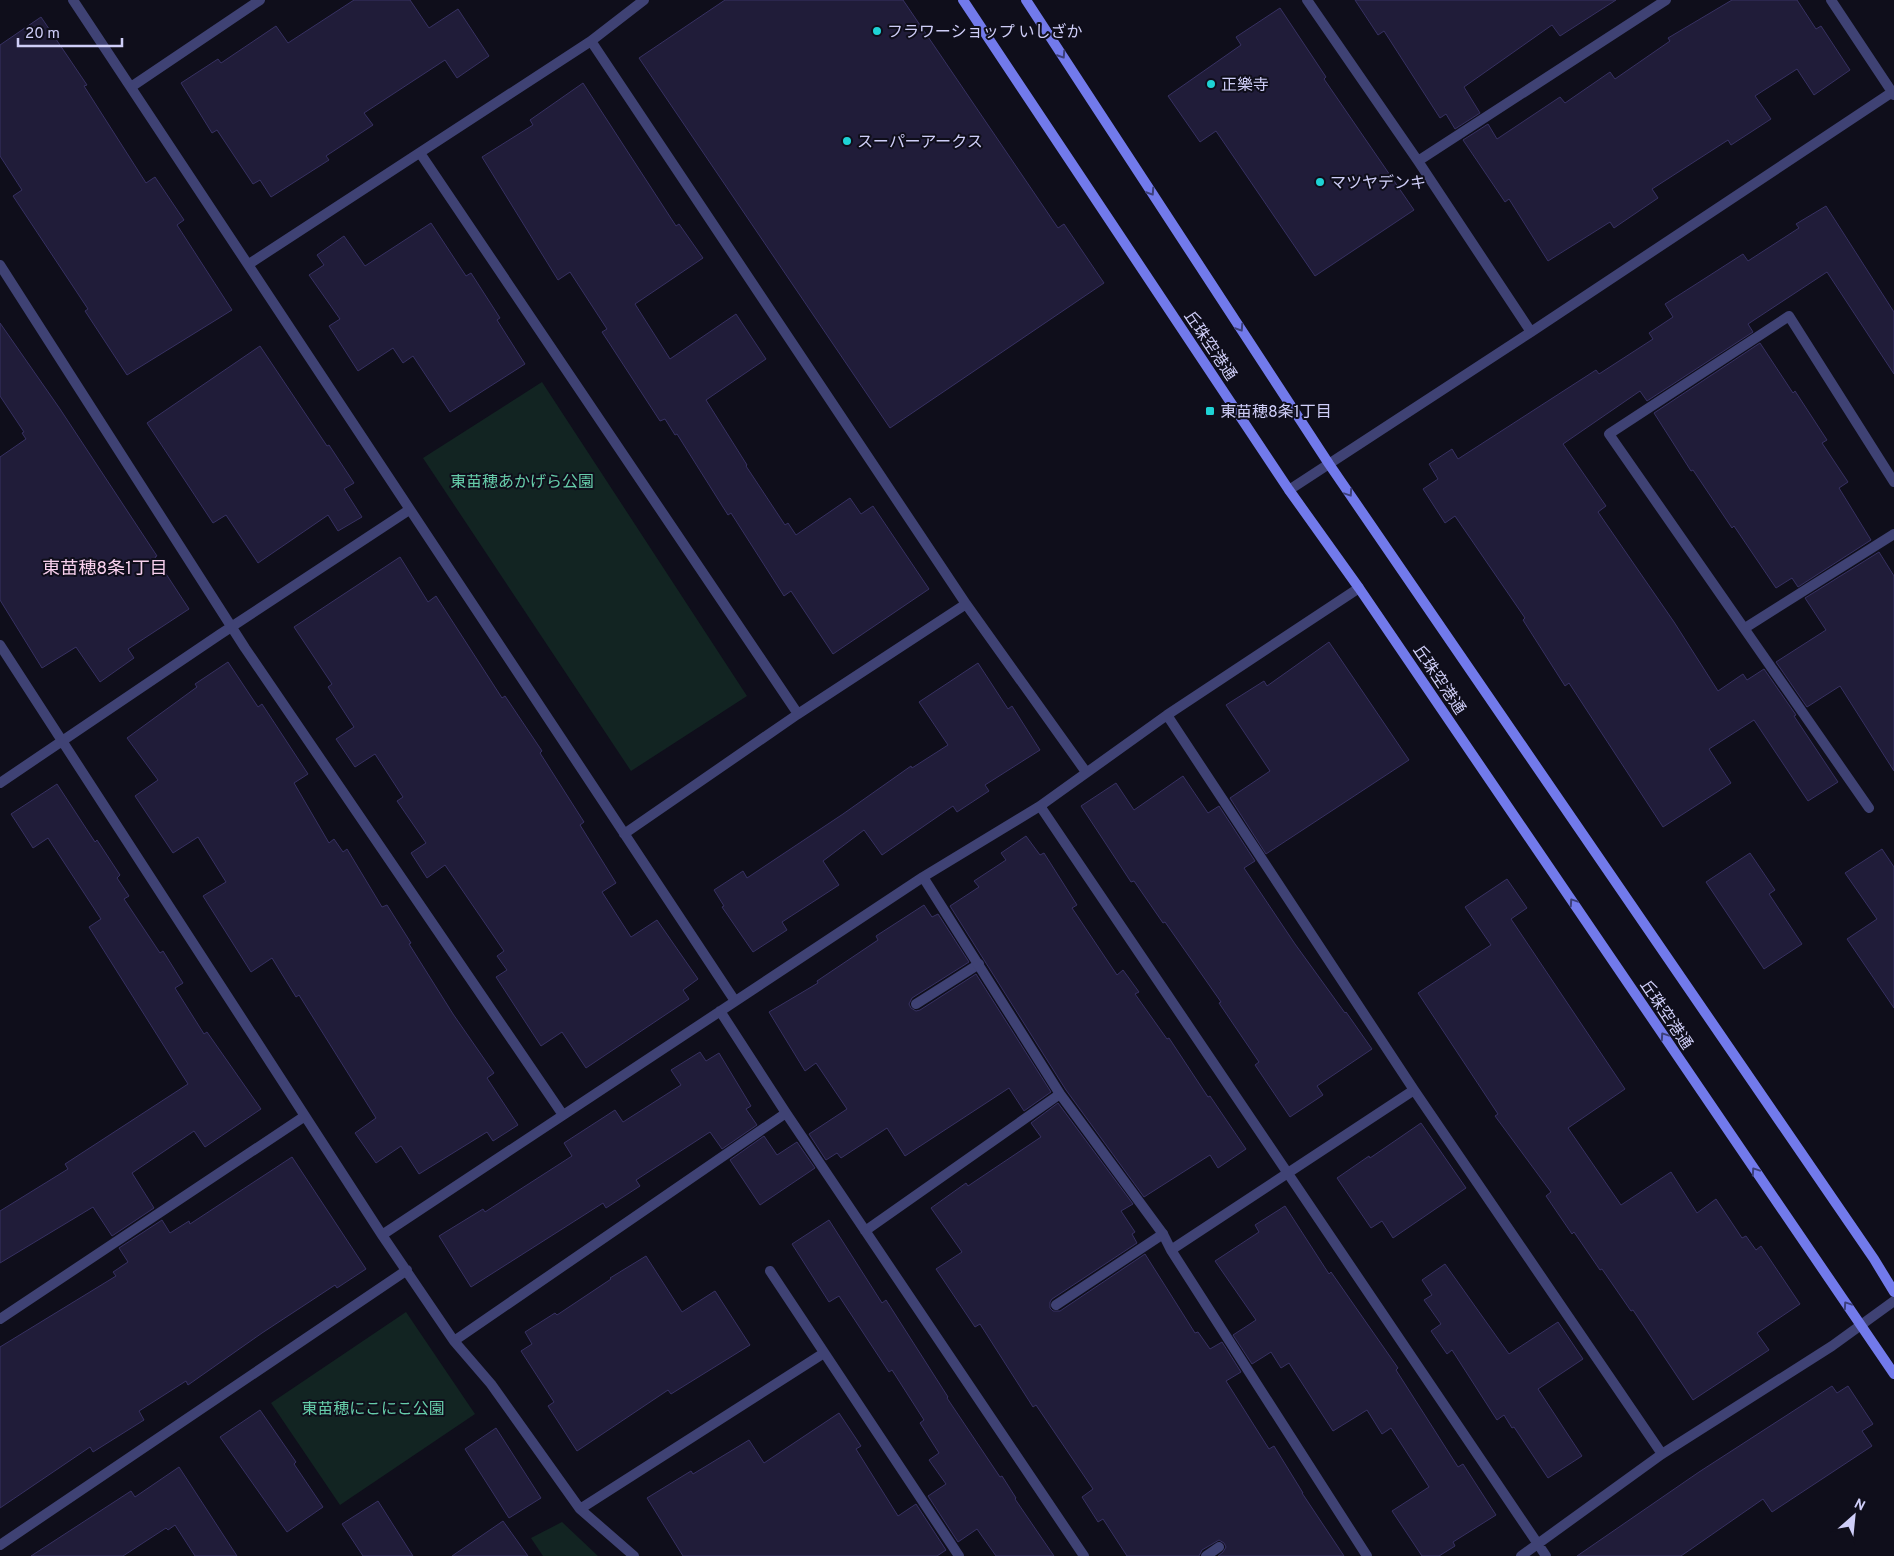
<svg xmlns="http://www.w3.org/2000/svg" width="1894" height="1556" font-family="Overpass,'Noto Sans JP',sans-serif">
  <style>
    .green { fill: #122422 }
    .building { fill: #201c39; stroke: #373162 }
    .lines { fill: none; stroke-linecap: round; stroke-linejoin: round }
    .service { stroke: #3f4274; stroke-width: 10 }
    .minor { stroke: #3f4274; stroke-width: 10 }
    .secondary { stroke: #727aeb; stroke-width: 10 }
    .oneway { stroke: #3c3f79 }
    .poi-dot { fill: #1ed3d5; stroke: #0f0e1b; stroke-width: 2 }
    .labels { text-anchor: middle; stroke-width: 4; stroke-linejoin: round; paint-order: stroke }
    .poi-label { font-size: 16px; fill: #cfcef8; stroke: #0f0e1b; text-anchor: start }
    .street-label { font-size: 16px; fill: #cfcef8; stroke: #0f0e1b }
    .park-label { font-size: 16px; fill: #66cdaa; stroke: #0f0e1b }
    .neighbourhood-label { font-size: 18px; fill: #f8d0ed; stroke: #0f0e1b }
  </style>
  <rect width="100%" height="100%" fill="#0f0e1b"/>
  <path class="green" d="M 542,382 L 747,696 L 631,771 L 423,458 Z
    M 406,1312 L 475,1414 L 340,1505 L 271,1403 Z
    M 562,1522 L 598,1556 L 543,1556 L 531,1538 Z"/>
  <path class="building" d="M 354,0 L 410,0 L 429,28 L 458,9 L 489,56 L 457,78 L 445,60 L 364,113 L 373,125 L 326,156 L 329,160 L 271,197 L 260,180 L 253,184 L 217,130 L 212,133 L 181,83 L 218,59 L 221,63 L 276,26 L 288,43 Z
    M 725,0 L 903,0 L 1058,228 L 1064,224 L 1104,283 L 890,428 L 639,58 Z
    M 1355,0 L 1616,0 L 1560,36 L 1552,25 L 1464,87 L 1480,113 L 1455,129 L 1446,114 L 1440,118 L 1384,31 L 1378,35 Z
    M 1732,0 L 1797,0 L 1816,29 L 1821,26 L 1850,70 L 1814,95 L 1797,69 L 1755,96 L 1771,119 L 1731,145 L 1728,140 L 1652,189 L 1658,198 L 1614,228 L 1610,222 L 1548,261 L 1509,199 L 1505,202 L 1463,140 L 1488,124 L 1497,139 L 1560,97 L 1565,103 L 1610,72 L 1615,79 L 1670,41 L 1668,38 Z
    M 1280,8 L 1326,77 L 1324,79 L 1414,210 L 1315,276 L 1216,131 L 1200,142 L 1168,96 L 1241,45 L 1236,37 Z
    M 41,17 L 87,85 L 84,86 L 146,183 L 155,177 L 184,220 L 177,225 L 232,310 L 127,375 L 85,311 L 88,309 L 13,196 L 22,190 L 0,156 L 0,45 Z
    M 583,83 L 676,226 L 679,224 L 703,258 L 635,304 L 670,359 L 736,314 L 766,359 L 706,400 L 747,465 L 746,466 L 785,525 L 788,523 L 796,535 L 850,498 L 861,514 L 873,506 L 929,589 L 833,654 L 791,591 L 784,596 L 731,513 L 728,515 L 677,434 L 675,435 L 665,419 L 660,421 L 602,332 L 607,329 L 570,272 L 558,280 L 482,157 L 533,125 L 530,120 Z
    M 1826,206 L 1894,312 L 1894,374 L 1827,272 L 1748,324 L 1753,332 L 1647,401 L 1640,391 L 1563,444 L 1606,506 L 1598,512 L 1674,622 L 1718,691 L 1743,674 L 1747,680 L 1764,669 L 1796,715 L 1794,716 L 1838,782 L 1808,801 L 1754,720 L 1709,749 L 1731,783 L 1663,827 L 1569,683 L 1565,686 L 1523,620 L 1525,618 L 1455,516 L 1445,523 L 1423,489 L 1438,479 L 1429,464 L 1452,449 L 1458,459 L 1596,370 L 1599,374 L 1653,339 L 1649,333 L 1673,317 L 1665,304 L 1743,254 L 1748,261 L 1799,228 L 1796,224 Z
    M 431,223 L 466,276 L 471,273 L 500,318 L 497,320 L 525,364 L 450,412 L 413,356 L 403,363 L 393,348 L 358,371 L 329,326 L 340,319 L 309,275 L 324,265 L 317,255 L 344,236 L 365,266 Z
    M 0,323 L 60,409 L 157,556 L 155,557 L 189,609 L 128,649 L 134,658 L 100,682 L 76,647 L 42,668 L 0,600 L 0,457 L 26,439 L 22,433 L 24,432 L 0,396 Z
    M 1760,343 L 1793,393 L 1795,391 L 1827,440 L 1822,443 L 1848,482 L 1839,488 L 1871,540 L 1798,587 L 1792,578 L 1776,588 L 1734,526 L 1732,528 L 1693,470 L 1691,471 L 1654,413 Z
    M 260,346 L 327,446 L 329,445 L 354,483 L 344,489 L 362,517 L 338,531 L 328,515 L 258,563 L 226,515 L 213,523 L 147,423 Z
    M 1879,552 L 1894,576 L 1894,771 L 1840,686 L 1807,707 L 1776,662 L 1826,630 L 1805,598 Z
    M 400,557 L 428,602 L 436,596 L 502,698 L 505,696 L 542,751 L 540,753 L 584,822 L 580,825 L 616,883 L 602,892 L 631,937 L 657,920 L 698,979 L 683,990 L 689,999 L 586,1068 L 562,1032 L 541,1046 L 539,1043 L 496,977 L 507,970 L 497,956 L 504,951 L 445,865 L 427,878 L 411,853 L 426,843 L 397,801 L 403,797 L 375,754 L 355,767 L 336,739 L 354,727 L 328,687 L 332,684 L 294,627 Z
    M 1329,642 L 1409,760 L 1266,854 L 1230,798 L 1270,771 L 1226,705 L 1264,681 L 1267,686 Z
    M 228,662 L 258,707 L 262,704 L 308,774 L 294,783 L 329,843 L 334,839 L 343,852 L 347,849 L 382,907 L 387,905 L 411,943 L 409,944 L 453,1014 L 494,1073 L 487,1078 L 518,1125 L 493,1141 L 487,1132 L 419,1174 L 401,1146 L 376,1163 L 355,1133 L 376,1118 L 299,995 L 296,997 L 272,958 L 251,972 L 203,896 L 226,882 L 198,837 L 173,853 L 135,796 L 158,780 L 127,738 L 197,687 L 195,684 Z
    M 978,663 L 1008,709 L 1012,706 L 1040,750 L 985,785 L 989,791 L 957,812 L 953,806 L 882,855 L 864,830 L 823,861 L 839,885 L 782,922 L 787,930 L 753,952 L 722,907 L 724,906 L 714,890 L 743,871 L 747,878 L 843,814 L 911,766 L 912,768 L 948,745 L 919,702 Z
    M 1183,776 L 1208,813 L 1219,806 L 1255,861 L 1244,868 L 1295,944 L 1345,1013 L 1346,1012 L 1372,1049 L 1317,1086 L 1323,1095 L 1290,1117 L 1255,1065 L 1259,1062 L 1219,1003 L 1221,1002 L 1165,922 L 1163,923 L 1134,881 L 1131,882 L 1081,806 L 1116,783 L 1134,810 Z
    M 57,784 L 95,842 L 97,840 L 120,875 L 117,878 L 129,896 L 124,899 L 160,953 L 163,951 L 183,983 L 175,988 L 204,1034 L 207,1032 L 261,1109 L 205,1147 L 194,1131 L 132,1173 L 154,1208 L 112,1236 L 93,1207 L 0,1263 L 0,1211 L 68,1169 L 65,1164 L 188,1084 L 89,927 L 101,919 L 48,838 L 33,848 L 11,814 Z
    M 1026,836 L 1040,855 L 1044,853 L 1077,905 L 1072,908 L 1117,975 L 1123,970 L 1139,992 L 1135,994 L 1167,1039 L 1169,1038 L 1208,1097 L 1210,1096 L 1246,1149 L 1218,1168 L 1210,1155 L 1144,1197 L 1066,1090 L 950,906 L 979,887 L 974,881 L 1006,860 L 1001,853 Z
    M 1882,849 L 1894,867 L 1894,1008 L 1847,939 L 1877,919 L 1845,873 Z
    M 1750,853 L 1775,890 L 1769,894 L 1802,944 L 1764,969 L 1706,882 Z
    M 1507,879 L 1527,908 L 1511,919 L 1625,1089 L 1568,1128 L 1621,1205 L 1671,1172 L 1697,1213 L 1716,1199 L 1742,1238 L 1746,1236 L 1756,1250 L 1761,1246 L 1800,1304 L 1757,1333 L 1769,1350 L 1693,1400 L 1633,1310 L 1631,1311 L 1602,1269 L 1600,1270 L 1574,1232 L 1572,1234 L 1546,1196 L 1551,1192 L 1495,1116 L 1498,1114 L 1418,993 L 1491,945 L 1465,907 Z
    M 924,905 L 932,917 L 938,914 L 969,962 L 912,998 L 909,1004 L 911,1008 L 916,1011 L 920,1010 L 976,974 L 1051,1092 L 1024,1111 L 1009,1088 L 905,1156 L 887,1128 L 841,1158 L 837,1153 L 826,1160 L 809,1134 L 847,1109 L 816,1063 L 805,1071 L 769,1012 L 818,983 L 817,981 L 878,940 L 876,936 Z
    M 700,1052 L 706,1061 L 719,1053 L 751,1106 L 746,1109 L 757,1125 L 722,1149 L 710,1132 L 636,1180 L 640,1186 L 606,1208 L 603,1203 L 471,1287 L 439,1236 L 483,1209 L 485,1212 L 572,1156 L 564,1143 L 615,1110 L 623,1122 L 681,1085 L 671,1070 Z
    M 1058,1103 L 1133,1204 L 1121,1211 L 1135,1232 L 1132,1234 L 1137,1243 L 1052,1299 L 1050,1302 L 1050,1308 L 1053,1311 L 1060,1311 L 1145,1254 L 1195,1333 L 1198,1332 L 1210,1349 L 1222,1342 L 1241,1372 L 1226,1381 L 1269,1449 L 1274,1446 L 1303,1493 L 1302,1493 L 1344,1556 L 1218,1556 L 1223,1552 L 1226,1547 L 1224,1543 L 1219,1540 L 1202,1550 L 1199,1556 L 1127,1556 L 1103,1519 L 1098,1522 L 1082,1497 L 1093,1489 L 1036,1405 L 1033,1407 L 980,1324 L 975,1327 L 936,1269 L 962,1252 L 931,1208 L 966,1183 L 968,1186 L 1041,1137 L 1031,1123 Z
    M 1421,1123 L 1466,1188 L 1393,1238 L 1382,1221 L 1371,1228 L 1337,1178 L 1369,1156 L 1370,1158 Z
    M 764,1136 L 777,1155 L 797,1142 L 815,1168 L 760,1205 L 730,1160 Z
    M 292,1157 L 366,1269 L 337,1288 L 335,1285 L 262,1333 L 188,1385 L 186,1381 L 139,1411 L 144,1420 L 93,1452 L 90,1447 L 0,1508 L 0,1347 L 116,1276 L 113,1272 L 128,1262 L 119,1248 L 162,1220 L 170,1233 L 189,1221 L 190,1224 Z
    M 1285,1206 L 1329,1274 L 1331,1272 L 1398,1368 L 1396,1370 L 1458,1467 L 1463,1464 L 1496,1515 L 1453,1542 L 1455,1546 L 1439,1556 L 1422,1556 L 1392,1511 L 1429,1487 L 1391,1428 L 1382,1434 L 1367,1410 L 1333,1431 L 1289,1363 L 1281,1368 L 1271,1352 L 1252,1364 L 1233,1335 L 1256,1320 L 1215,1261 L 1259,1232 L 1255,1225 Z
    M 829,1220 L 882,1303 L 886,1300 L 948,1397 L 947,1398 L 1000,1477 L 1002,1476 L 1016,1498 L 1015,1499 L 1054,1556 L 996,1556 L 977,1529 L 958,1542 L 928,1496 L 946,1484 L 929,1460 L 939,1453 L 920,1423 L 924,1420 L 892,1370 L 889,1372 L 839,1296 L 829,1302 L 792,1244 Z
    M 646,1256 L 682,1312 L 715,1291 L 750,1345 L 671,1394 L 668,1390 L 577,1451 L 548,1406 L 554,1402 L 521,1351 L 532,1344 L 525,1332 L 555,1313 L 557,1315 L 611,1279 L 610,1278 Z
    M 1445,1264 L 1509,1354 L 1558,1322 L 1583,1359 L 1538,1389 L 1582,1456 L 1548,1478 L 1514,1427 L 1512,1428 L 1504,1415 L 1497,1420 L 1452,1350 L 1447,1354 L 1431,1331 L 1441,1324 L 1424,1300 L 1432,1295 L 1422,1280 Z
    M 1832,1386 L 1837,1393 L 1848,1386 L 1873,1424 L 1862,1431 L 1872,1446 L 1772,1512 L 1763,1499 L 1681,1556 L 1577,1556 L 1699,1472 Z
    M 260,1410 L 296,1462 L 294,1464 L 323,1507 L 287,1532 L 220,1437 Z
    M 839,1413 L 861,1446 L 856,1449 L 898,1516 L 916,1504 L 946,1550 L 937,1556 L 683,1556 L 647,1498 L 691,1471 L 693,1474 L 749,1440 L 764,1463 Z
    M 496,1428 L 541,1498 L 509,1518 L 465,1449 Z
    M 179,1467 L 237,1556 L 195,1556 L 175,1525 L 168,1530 L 166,1528 L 123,1556 L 31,1556 L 131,1491 L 135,1497 Z
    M 378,1501 L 413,1556 L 363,1556 L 342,1524 Z
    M 503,1521 L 528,1556 L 452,1556 Z"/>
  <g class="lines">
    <path class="service" d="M 916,1004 L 979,964
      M 1056,1305 L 1163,1234
      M 1206,1556 L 1219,1547"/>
    <path class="minor" d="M 73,0 L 735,1001
      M 1307,0 L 1418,161 L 1531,332
      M 1831,0 L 1894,95
      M 591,41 L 966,604 L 1086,772
      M 131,87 L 260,0
      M 420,153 L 798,714
      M 1418,161 L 1666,0
      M 249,264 L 591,41 L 644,0
      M 0,265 L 245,648 L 563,1115
      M 1289,490 L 1531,332 L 1894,91
      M 1745,628 L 1894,534
      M 0,645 L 382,1235 L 454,1341 L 491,1384 L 580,1509
      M 1167,715 L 1414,1090 L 1662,1454
      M 0,783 L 219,635 L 409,510
      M 1040,806 L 1546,1556
      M 1869,808 L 1609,434 L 1789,316 L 1894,482
      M 624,834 L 798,714 L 966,604
      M 923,877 L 1060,1094 L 1163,1234 L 1171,1250 L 1367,1556
      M 720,1011 L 786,1113 L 1084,1556
      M 865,1231 L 1060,1094
      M 382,1235 L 923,877 L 1040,806 L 1167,715 L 1359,588
      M 1171,1250 L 1414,1090
      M 770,1271 L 959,1556
      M 0,1319 L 305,1116
      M 454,1341 L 786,1113
      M 0,1545 L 407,1270
      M 634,1556 L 580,1509 L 824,1353
      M 1521,1556 L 1662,1454 L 1832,1346 L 1894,1301"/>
    <path class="secondary" d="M 963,0 L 1289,490 L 1359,588 L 1894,1374
      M 1026,0 L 1329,464 L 1874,1259 L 1894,1292"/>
  </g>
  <defs><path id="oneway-chevron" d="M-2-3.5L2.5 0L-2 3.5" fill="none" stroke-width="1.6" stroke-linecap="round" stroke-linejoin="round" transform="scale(1.25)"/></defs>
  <g class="oneway">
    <use href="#oneway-chevron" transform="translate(1062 55) rotate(57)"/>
    <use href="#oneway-chevron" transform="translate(1151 192) rotate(57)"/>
    <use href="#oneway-chevron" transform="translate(1240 328) rotate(57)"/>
    <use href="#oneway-chevron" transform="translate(1349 493) rotate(56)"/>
    <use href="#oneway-chevron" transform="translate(1573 902) rotate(-124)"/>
    <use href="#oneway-chevron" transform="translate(1664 1036) rotate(-124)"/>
    <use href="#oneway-chevron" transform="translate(1755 1171) rotate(-124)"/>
    <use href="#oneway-chevron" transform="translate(1847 1305) rotate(-124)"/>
  </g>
  <g class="poi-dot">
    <circle cx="877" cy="31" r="5"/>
    <circle cx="1211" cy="84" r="5"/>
    <circle cx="847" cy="141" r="5"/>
    <circle cx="1320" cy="182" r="5"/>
    <rect x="1205" y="406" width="10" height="10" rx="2.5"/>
  </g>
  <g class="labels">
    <g class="poi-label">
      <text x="887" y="37">フラワーショップ いしざか</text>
      <text x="1221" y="90">正樂寺</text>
      <text x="857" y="147">スーパーアークス</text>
      <text x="1330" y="188">マツヤデンキ</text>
      <text x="1220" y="417">東苗穂8条1丁目</text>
    </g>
    <g class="street-label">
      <text transform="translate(1211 345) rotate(56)" y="6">丘珠空港通</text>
      <text transform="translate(1440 679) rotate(56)" y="6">丘珠空港通</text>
      <text transform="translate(1667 1014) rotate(56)" y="6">丘珠空港通</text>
    </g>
    <g class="park-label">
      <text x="522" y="487">東苗穂あかげら公園</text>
      <text x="373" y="1414">東苗穂にこにこ公園</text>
    </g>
    <g class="neighbourhood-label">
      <text x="105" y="574">東苗穂8条1丁目</text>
    </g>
  </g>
  <g transform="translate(1854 1516) rotate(27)" stroke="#0f0e1b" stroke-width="4" paint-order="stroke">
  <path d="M0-4L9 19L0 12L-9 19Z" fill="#cfcef8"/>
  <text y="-8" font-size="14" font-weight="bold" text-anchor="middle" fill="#cfcef8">N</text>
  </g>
  <path d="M18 38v8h104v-8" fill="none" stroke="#cfcef8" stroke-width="2.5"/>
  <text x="25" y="38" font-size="15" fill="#cfcef8" stroke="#0f0e1b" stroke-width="4" paint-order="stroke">20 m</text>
</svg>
